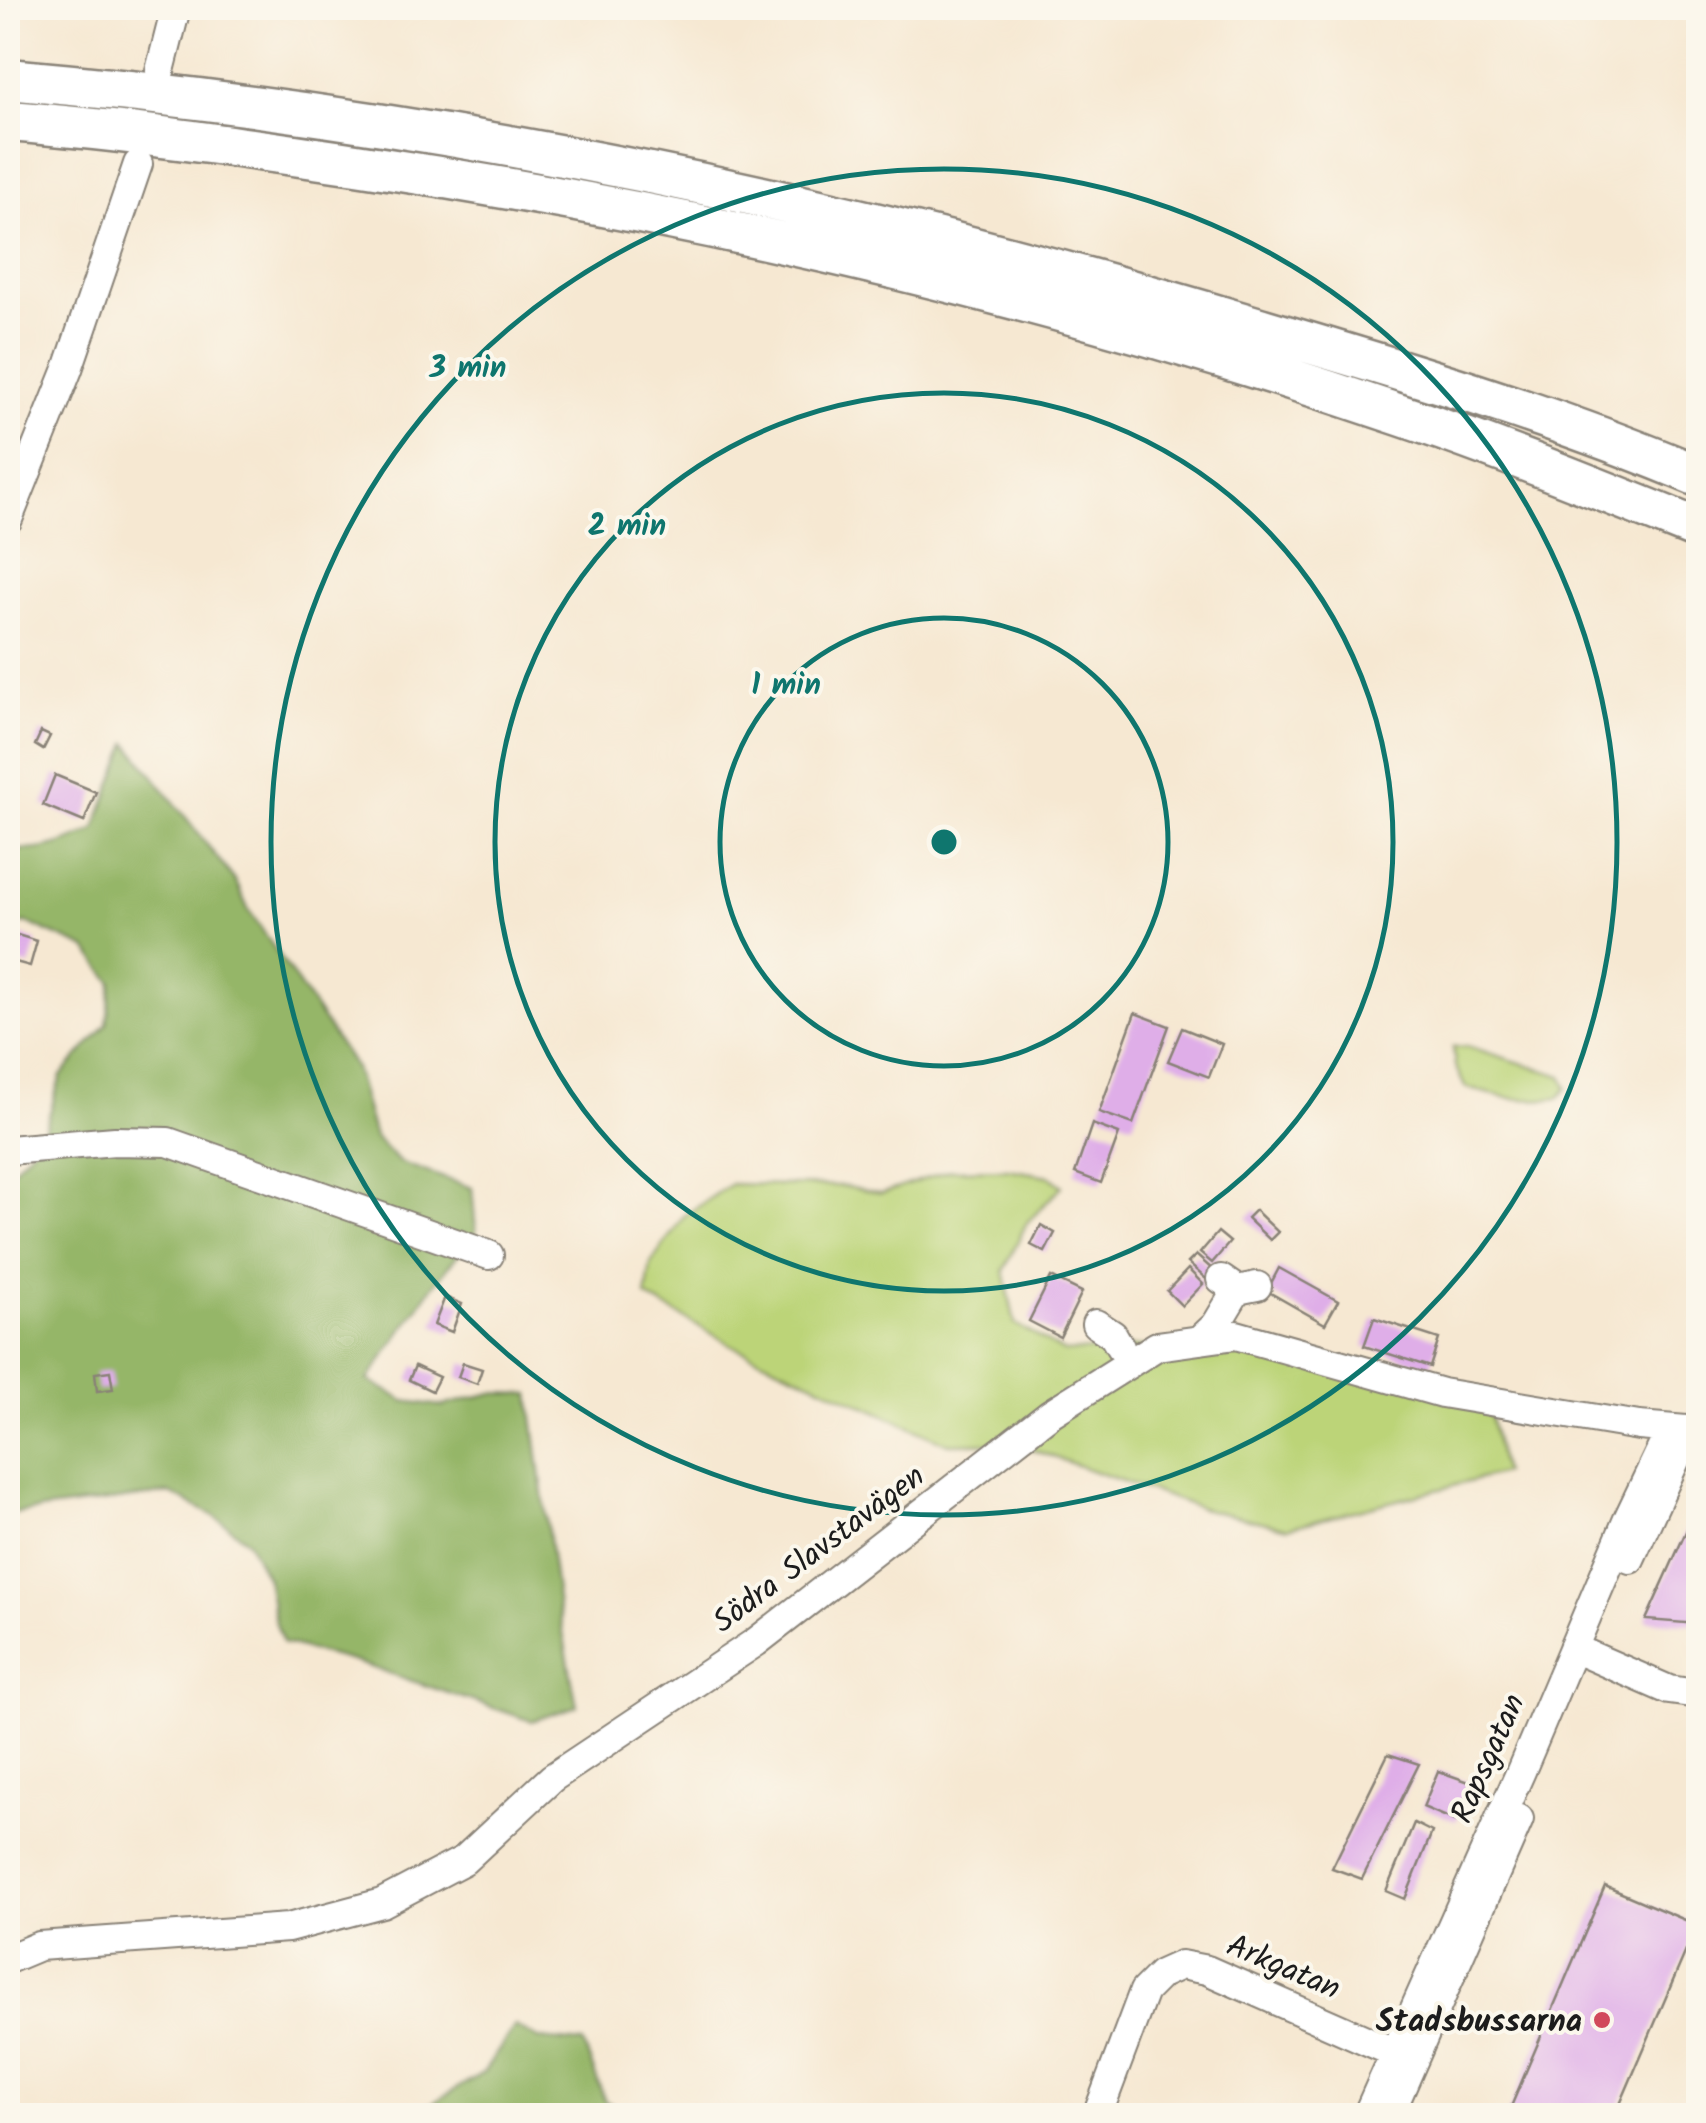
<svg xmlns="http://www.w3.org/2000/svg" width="1706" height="2123" font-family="Kalam,sans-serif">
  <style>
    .green { fill: #bcd478; stroke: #6c784a; stroke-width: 2.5 }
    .forest { fill: #95b668; stroke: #586942; stroke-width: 2.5 }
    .building { fill: #dfaee8 }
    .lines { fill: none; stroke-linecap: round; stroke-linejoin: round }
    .minor-casing { stroke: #898277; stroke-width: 32 }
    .highway-casing { stroke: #898277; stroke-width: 45 }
    .minor { stroke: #fff; stroke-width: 28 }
    .highway { stroke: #fff; stroke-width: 40 }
    .ring { fill: none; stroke: #0f766e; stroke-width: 5 }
    .poi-dot { fill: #d1495b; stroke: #fbf7ec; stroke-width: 4 }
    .labels { text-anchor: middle; stroke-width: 8; stroke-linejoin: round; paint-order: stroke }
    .street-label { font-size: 32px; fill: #1c1c1c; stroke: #fbf7ec }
    .poi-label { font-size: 32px; font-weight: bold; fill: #1c1c1c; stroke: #fbf7ec; text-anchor: end }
    .centre { fill: #0f766e; stroke: #fbf7ec; stroke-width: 5 }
    .ring-label { font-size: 30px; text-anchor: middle; font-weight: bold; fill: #0f766e; stroke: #fbf7ec; stroke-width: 8; stroke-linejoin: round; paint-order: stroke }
  </style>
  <rect width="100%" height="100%" fill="#fbf7ec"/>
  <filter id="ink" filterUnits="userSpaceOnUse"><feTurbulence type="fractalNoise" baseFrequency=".01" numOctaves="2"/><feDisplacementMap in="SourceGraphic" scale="20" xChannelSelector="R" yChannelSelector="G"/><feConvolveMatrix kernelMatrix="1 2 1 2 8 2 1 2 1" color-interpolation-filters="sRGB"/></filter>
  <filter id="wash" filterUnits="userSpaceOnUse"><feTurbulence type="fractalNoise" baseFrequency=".0048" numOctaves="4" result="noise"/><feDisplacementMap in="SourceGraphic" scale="40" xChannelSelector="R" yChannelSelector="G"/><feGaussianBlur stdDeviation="2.25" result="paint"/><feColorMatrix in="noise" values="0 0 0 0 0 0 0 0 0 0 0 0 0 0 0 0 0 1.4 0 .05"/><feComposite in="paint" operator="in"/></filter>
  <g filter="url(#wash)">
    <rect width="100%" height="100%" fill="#f6e8d2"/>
    <path class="green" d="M 1467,1046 L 1562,1076 L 1567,1088 L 1559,1098 C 1525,1103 1498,1097 1465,1087 L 1455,1066 L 1453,1047 Z
      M 1008,1169 L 1049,1176 L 1062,1186 L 1026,1224 L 1004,1271 L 1015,1324 L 1064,1352 L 1157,1346 L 1236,1335 L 1487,1401 L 1503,1473 L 1288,1528 L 1200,1508 L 1013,1443 L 949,1444 L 737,1348 L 646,1296 L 651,1263 L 684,1216 L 731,1184 L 842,1186 L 881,1194 L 950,1170 Z"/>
    <path class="forest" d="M 128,743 L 236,882 L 248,909 L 355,1068 L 374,1137 L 399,1162 L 472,1188 L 476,1232 L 432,1287 L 368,1380 L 405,1401 L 442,1406 L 492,1393 L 530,1394 L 558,1607 L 577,1706 L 532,1721 L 352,1661 L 283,1643 L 275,1621 L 267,1579 L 247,1540 L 214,1516 L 170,1493 L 8,1514 L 8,1174 L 42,1138 L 61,1076 L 107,1024 L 112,982 L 87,949 L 28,923 L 8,924 L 8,848 C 37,854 69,843 95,829 Z
      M 515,2026 L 539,2039 L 583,2043 L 605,2101 L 632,2115 L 413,2115 L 484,2072 Z"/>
    <g id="blocks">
      <path class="building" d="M 41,732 L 50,736 L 43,750 L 35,745 Z
        M 55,775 L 96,792 L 84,822 L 43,805 Z
        M 8,932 L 37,941 L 30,966 L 8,960 Z
        M 1135,1013 L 1169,1026 L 1133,1124 L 1099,1112 Z
        M 1182,1028 L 1222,1044 L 1209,1077 L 1168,1061 Z
        M 1092,1124 L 1119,1134 L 1101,1183 L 1075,1173 Z
        M 1255,1210 L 1278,1232 L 1270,1240 L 1247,1218 Z
        M 1041,1225 L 1055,1233 L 1045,1252 L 1031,1245 Z
        M 1218,1232 L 1230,1242 L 1212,1263 L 1200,1253 Z
        M 1196,1255 L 1213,1270 L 1206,1279 L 1188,1263 Z
        M 1279,1268 L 1338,1301 L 1325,1324 L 1267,1291 Z
        M 1188,1269 L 1203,1284 L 1182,1306 L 1167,1291 Z
        M 1051,1277 L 1082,1292 L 1060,1337 L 1029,1321 Z
        M 445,1297 L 462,1304 L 452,1332 L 434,1325 Z
        M 1374,1318 L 1439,1339 L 1430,1367 L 1364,1346 Z
        M 463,1363 L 482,1369 L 477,1384 L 458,1377 Z
        M 415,1366 L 439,1377 L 432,1391 L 409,1380 Z
        M 110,1371 L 113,1389 L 97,1391 L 95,1373 Z
        M 1698,1505 L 1698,1624 L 1646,1620 Z
        M 1388,1754 L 1419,1764 L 1362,1879 L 1332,1868 Z
        M 1438,1771 L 1472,1783 L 1456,1821 L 1423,1807 Z
        M 1414,1823 L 1432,1832 L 1405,1899 L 1386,1891 Z
        M 1605,1886 L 1697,1925 L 1615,2116 L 1507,2116 Z"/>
    </g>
  </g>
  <g filter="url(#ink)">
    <use href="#blocks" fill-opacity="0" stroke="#898277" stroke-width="2.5"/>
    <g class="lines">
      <g class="minor-casing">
        <path id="minor" d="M 160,71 L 176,8
          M 8,519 L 68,369 L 138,164
          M 8,1150 L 115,1141 L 168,1142 L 489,1255
          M 1221,1279 L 1237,1290 L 1257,1286
          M 1096,1324 L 1113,1335 L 1120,1347
          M 1200,1340 L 1216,1325 L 1237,1290
          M 1630,1559 L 1689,1430
          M 1573,1648 L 1669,1690 L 1698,1694
          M 8,1959 L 39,1946 L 288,1928 L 382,1903 L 464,1860 L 552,1778 L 756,1642 L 1051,1413 L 1157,1346 L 1236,1335 L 1442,1393 L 1639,1426 L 1698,1431
          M 1097,2116 L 1144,1991 L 1161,1974 L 1181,1965 L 1207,1970 L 1411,2060
          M 1367,2116 L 1521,1771 L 1628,1519 L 1671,1429
          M 1389,2116 L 1519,1819"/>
      </g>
      <g class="highway-casing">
        <path id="highway" d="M 8,79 C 432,116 851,204 1259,328 C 1407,372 1556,416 1698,476
          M 8,121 C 124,130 240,147 356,164 C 711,217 1063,300 1403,416 C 1503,450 1601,490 1698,529"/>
      </g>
      <use href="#minor" class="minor"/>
      <use href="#highway" class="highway"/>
    </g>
  </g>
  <g class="ring">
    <circle cx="944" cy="842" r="224"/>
    <circle cx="944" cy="842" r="449"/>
    <circle cx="944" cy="842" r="673"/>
  </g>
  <circle class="poi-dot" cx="1602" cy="2020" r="10"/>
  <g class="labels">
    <g class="street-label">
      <text transform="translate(818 1548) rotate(-37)" y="11">Södra Slavstavägen</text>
      <text transform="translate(1487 1758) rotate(-66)" y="11">Rapsgatan</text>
      <text transform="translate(1284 1966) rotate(23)" y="11">Arkgatan</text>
    </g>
    <g class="poi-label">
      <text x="1582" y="2031">Stadsbussarna</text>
    </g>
  </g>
  <circle cx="944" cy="842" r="15" class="centre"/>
  <g class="ring-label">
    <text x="468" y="377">3 min</text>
    <text x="627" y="535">2 min</text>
    <text x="786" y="694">1 min</text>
  </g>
  <rect width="1706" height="2123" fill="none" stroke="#fbf7ec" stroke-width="40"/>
</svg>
